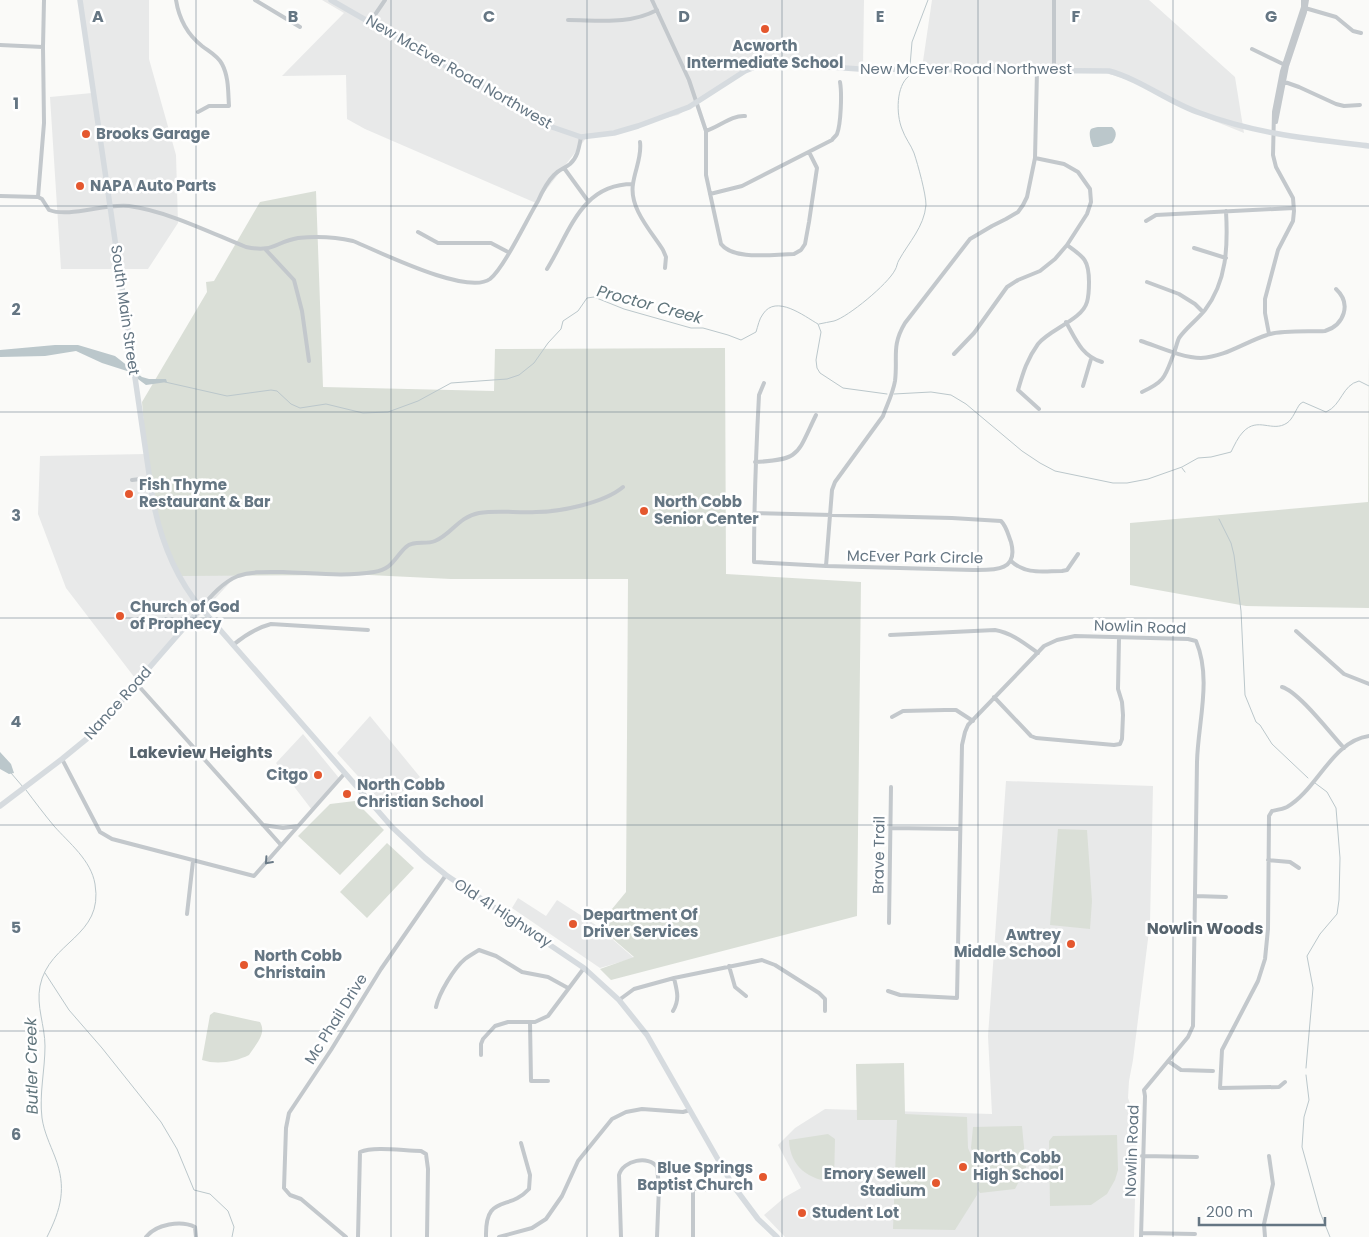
<svg xmlns="http://www.w3.org/2000/svg" width="1369" height="1237" font-family="Poppins,sans-serif">
  <style>
    .built { fill: #e8e9e9 }
    .green { fill: #dadfd7 }
    .water { fill: #bbc7cb }
    .lines { fill: none; stroke-linecap: round; stroke-linejoin: round }
    .stream { stroke: #bbc7cb; stroke-width: 1 }
    .street { stroke: #c3c8cc; stroke-width: 4 }
    .secondary { stroke: #d6dbdf; stroke-width: 5.5 }
    .oneway { stroke: #6a7a87 }
    .grid { fill: none; stroke: #657683; stroke-width: 1; stroke-opacity: 0.55 }
    .poi-dot { fill: #e4572e; stroke: #fff; stroke-width: 2 }
    .labels { text-anchor: middle; stroke-width: 5; stroke-linejoin: round; paint-order: stroke }
    .poi-label { font-size: 15px; font-weight: bold; fill: #657683; stroke: #fff; text-anchor: start }
    .street-label { font-size: 15px; fill: #657683; stroke: #fff }
    .water-label { font-size: 16px; font-style: italic; fill: #60757c; stroke: #fff }
    .neighbourhood-label { font-size: 16px; font-weight: bold; fill: #57646e; stroke: #fff }
    .grid-label { font-size: 16px; text-anchor: middle; font-weight: bold; fill: #657683; stroke: #fff; stroke-width: 5; stroke-linejoin: round; paint-order: stroke }
  </style>
  <rect width="100%" height="100%" fill="#fafaf8"/>
  <path class="built" d="M 78,0 L 149,0 L 149,59 L 176,155 L 178,223 L 148,269 L 61,269 L 50,97 L 92,93 Z
    M 322,0 L 864,0 L 863,67 L 760,64 L 678,115 L 587,137 L 536,203 L 365,129 L 347,119 L 346,75 L 282,76 L 344,13 Z
    M 932,0 L 1149,0 L 1235,77 L 1244,133 L 1197,114 L 1147,86 L 1097,70 L 922,68 Z
    M 146,454 L 236,576 L 138,682 L 66,588 L 38,514 L 40,456 Z
    M 370,716 L 420,777 L 385,806 L 337,753 Z
    M 303,734 L 339,778 L 312,810 L 276,763 Z
    M 1006,781 L 1153,786 L 1150,923 L 1133,1060 L 1129,1081 L 1128,1098 L 1133,1112 L 1132,1118 L 1137,1119 L 1134,1237 L 785,1237 L 764,1215 L 785,1197 L 801,1188 L 778,1145 L 795,1128 L 825,1109 L 992,1114 L 988,1036 Z
    M 518,898 L 546,916 L 557,900 L 596,925 L 634,958 L 600,968 L 512,908 Z"/>
  <path class="green" d="M 316,191 L 323,387 L 494,391 L 495,349 L 725,348 L 726,574 L 861,582 L 857,916 L 611,980 L 600,969 L 634,957 L 598,926 L 626,892 L 628,579 L 451,579 L 369,575 L 182,576 L 162,543 L 147,467 L 142,402 L 207,292 L 206,282 L 214,281 L 260,202 Z
    M 1369,350 L 1369,608 L 1246,606 L 1130,585 L 1130,523 L 1368,502 Z
    M 355,801 L 384,830 L 340,875 L 298,836 L 330,804 Z
    M 1058,829 L 1087,830 L 1092,901 L 1090,929 L 1050,925 Z
    M 387,843 L 414,868 L 367,918 L 340,892 Z
    M 214,1012 L 260,1022 C 267,1034 256,1044 249,1055 C 235,1062 217,1065 202,1060 L 210,1015 Z
    M 904,1063 L 905,1114 L 967,1117 L 968,1148 L 978,1171 L 977,1195 L 955,1230 L 893,1229 L 897,1120 L 857,1120 L 856,1064 Z
    M 1022,1126 L 1026,1168 L 1015,1189 L 980,1193 L 978,1190 L 980,1170 L 971,1148 L 973,1127 Z
    M 828,1134 L 835,1139 L 834,1182 C 809,1180 790,1167 789,1140 Z
    M 1117,1135 L 1118,1170 L 1115,1180 L 1107,1194 L 1091,1205 L 1050,1206 L 1049,1141 L 1053,1136 Z"/>
  <path class="water" d="M 1098,127 L 1112,127 C 1118,132 1116,138 1112,143 L 1098,147 L 1093,147 C 1091,143 1088,133 1091,129 C 1093,128 1096,127 1098,127 Z
    M 55,345 L 78,345 L 115,356 L 142,377 L 149,379 L 166,379 L 167,382 L 146,385 L 127,371 L 102,363 L 76,351 L 45,356 L 0,357 L 0,350 Z
    M 0,752 L 11,764 L 14,773 L 9,774 L 0,769 Z"/>
  <g class="lines">
    <path class="stream" d="M 910,66 L 912,42 L 928,0
      M 819,324 C 824,323 829,322 834,321 C 848,317 888,284 895,270 C 897,267 897,263 899,260 C 909,242 924,227 926,205 C 926,194 918,165 914,153 C 911,145 905,138 902,129 C 896,114 896,86 909,76 L 909,73
      M 165,382 L 227,396 L 271,390 L 277,391 L 291,404 L 300,408 L 326,404 L 363,413 L 388,412 L 418,401 L 451,383 L 507,379 L 519,375 L 534,363 L 548,343 L 561,329 L 563,321 L 578,311 L 587,298 L 594,297 L 624,309 L 691,328 L 703,328 L 728,335 L 741,340 L 756,332 C 758,326 759,319 763,314 C 776,294 804,316 818,324 L 821,332 L 816,360 L 817,368 L 820,373 L 843,388 L 887,394
      M 894,394 L 931,392 L 951,395 L 966,404 L 1022,451 L 1040,463 L 1055,471 L 1113,483 L 1127,483 L 1148,479 L 1182,467 L 1198,458 L 1211,457 L 1231,452 C 1234,446 1238,437 1243,432 C 1258,416 1272,433 1287,423 C 1293,419 1296,409 1300,404 L 1303,402 L 1326,412 C 1342,405 1342,385 1359,381 L 1369,386
      M 1182,468 L 1185,472
      M 1219,519 L 1231,543 L 1234,555 L 1241,611 L 1245,695 L 1256,722 L 1260,725 L 1272,744 L 1308,778
      M 11,773 L 23,787
      M 26,790 C 35,802 44,814 54,826 C 69,843 91,860 95,884 C 104,937 49,941 40,986 C 36,1006 45,1026 45,1046 C 45,1070 39,1094 42,1118 C 44,1132 50,1144 55,1157 C 67,1188 61,1209 47,1237
      M 45,973 L 69,1010 L 102,1048 L 161,1122 L 177,1149 L 194,1190 L 210,1194 L 228,1211 L 234,1227 L 232,1237
      M 1306,1068 L 1313,988 L 1307,956 L 1320,934 L 1337,914 L 1339,900 L 1340,858 L 1336,808 L 1327,792 L 1315,783
      M 1306,1075 L 1309,1100 L 1304,1117 L 1302,1147 L 1320,1212 L 1330,1237"/>
    <path class="street" d="M 176,0 C 179,19 188,35 202,46 C 210,52 218,56 222,64 C 229,77 228,93 229,106 L 209,106 L 198,112
      M 255,0 L 300,27
      M 652,0 L 689,80 L 706,131 L 706,175 L 721,244 C 734,261 773,254 794,254 L 801,250 L 805,244 L 809,222 L 817,168 L 809,152
      M 1305,8 L 1336,17 L 1353,31 L 1361,33
      M 568,20 C 598,20 629,25 657,10
      M 370,22 L 385,0
      M 0,45 L 43,47
      M 1252,49 L 1285,65
      M 1054,71 L 1054,0
      M 1282,81 L 1299,87 L 1336,104 L 1344,106 L 1360,105
      M 1276,122 L 1287,66 L 1305,12 L 1307,0
      M 706,131 C 719,127 732,115 745,116
      M 640,142 C 642,157 635,169 633,184 C 629,208 651,231 663,250 L 666,257 L 665,268
      M 564,168 L 588,201
      M 710,194 L 742,186 L 832,140 C 833,138 836,136 837,134 C 841,124 842,93 840,82
      M 0,196 L 38,197 L 42,199 L 49,210 C 70,218 105,203 129,206 C 167,211 211,233 246,247 C 274,253 275,242 298,238 C 316,236 336,237 353,241 C 378,251 467,296 490,279 C 504,268 527,219 538,201 C 542,192 547,182 554,175 C 558,170 565,168 570,164 C 578,157 579,147 581,137
      M 38,197 L 44,123 L 43,47 L 44,0
      M 1146,221 L 1156,215 L 1294,208
      M 418,232 L 438,243 L 491,243 L 508,252
      M 1194,248 L 1226,258
      M 266,250 L 294,280 L 302,311 L 309,361
      M 547,269 C 570,232 581,184 633,184
      M 1147,282 L 1179,294 L 1195,304 L 1203,312
      M 1066,322 C 1076,340 1082,356 1102,362
      M 1269,334 L 1265,313 L 1265,299 L 1278,250 L 1293,221 L 1294,211 L 1293,198 L 1276,167 L 1273,155 L 1274,112 L 1282,71 L 1303,7 L 1303,0
      M 1141,341 C 1159,347 1183,358 1201,358 C 1225,357 1245,342 1267,335 C 1280,330 1310,332 1325,331 C 1344,325 1352,304 1336,289
      M 954,354 L 974,333 L 1007,287 L 1018,280 L 1040,271 L 1055,259 L 1067,245 L 1087,214 L 1091,202 L 1090,189 L 1078,172 L 1064,164 L 1035,158
      M 1083,386 L 1091,359
      M 1142,392 C 1166,381 1165,376 1174,353 C 1176,348 1177,342 1179,338 C 1186,328 1197,320 1205,310 C 1227,281 1228,246 1226,211
      M 1039,409 L 1018,390 C 1023,373 1027,359 1038,344 C 1050,329 1082,320 1087,302 C 1089,295 1089,288 1089,282 C 1089,260 1084,257 1067,245
      M 755,462 C 801,460 797,454 816,415
      M 132,480 L 149,478
      M 754,513 L 952,518 L 1001,521 C 1007,527 1008,535 1011,542 C 1019,572 993,570 973,570 L 826,566 L 754,562 C 754,506 756,451 759,395 L 764,383
      M 1011,561 C 1026,575 1043,571 1062,571 L 1067,570 L 1078,554
      M 826,566 L 832,490 L 835,482 L 883,416 C 887,405 893,393 895,381 C 898,358 891,346 905,323 L 970,239 L 992,226 L 1006,219 L 1018,212 L 1023,205 L 1027,197 L 1035,158 L 1037,71
      M 201,608 C 211,596 223,582 238,576 C 252,571 268,572 283,572 C 313,573 345,577 374,572 C 393,569 394,558 406,547 C 413,540 426,545 435,541 C 452,534 458,517 479,513 C 497,510 517,513 536,512 C 560,512 604,503 623,487
      M 1296,631 L 1344,674 L 1369,684
      M 890,635 L 995,630 C 1012,633 1024,643 1038,653
      M 233,645 C 245,635 256,628 271,624 L 368,630
      M 136,683 L 281,845
      M 1282,687 C 1299,692 1330,733 1344,748
      M 994,697 L 1031,736 L 1036,738 L 1114,745 L 1120,744 L 1122,739 L 1123,715 L 1122,702 L 1118,689 L 1119,638
      M 892,717 L 903,711 L 945,710 L 956,710 L 973,721
      M 62,759 L 100,832 L 112,839 L 254,876 L 345,773
      M 263,825 L 283,828 L 298,826
      M 891,828 L 960,829
      M 1268,860 L 1290,862 L 1299,868
      M 1195,896 L 1226,897
      M 187,914 L 193,861
      M 889,923 L 891,787
      M 729,966 L 735,987 L 746,996
      M 888,991 L 900,995 L 957,998 L 962,745 L 965,732 L 968,725 L 1044,646 L 1057,640 L 1075,636 L 1188,639 L 1196,641 C 1212,679 1198,722 1197,762 C 1195,850 1195,938 1193,1026 L 1188,1037 L 1144,1090 L 1145,1096 L 1141,1237
      M 619,1000 L 634,989 L 674,978 L 762,960 L 775,965 L 819,993 L 825,999 L 825,1011
      M 436,1007 C 439,993 454,968 465,959 C 469,956 474,953 479,950 L 496,956 L 522,972 L 548,977 L 568,988
      M 673,1011 C 680,999 677,991 674,978
      M 530,1022 L 531,1081 L 548,1081
      M 481,1055 L 481,1044 L 483,1039 L 495,1026 L 508,1022 L 535,1022 L 548,1016 L 584,968
      M 1168,1061 L 1181,1070 L 1213,1071
      M 1285,1082 L 1279,1087 L 1220,1088 L 1222,1050 L 1258,981 L 1265,959 L 1268,929 L 1269,816 L 1272,811 C 1277,810 1283,809 1287,807 C 1317,790 1332,741 1369,736
      M 1142,1156 L 1197,1157
      M 659,1187 L 718,1190 L 732,1184
      M 1141,1233 L 1195,1234
      M 146,1237 C 156,1224 181,1220 195,1227 L 196,1237
      M 346,1237 L 301,1199 L 290,1195 L 284,1188 L 286,1128 L 289,1113 L 331,1050 L 381,969 L 446,875
      M 358,1237 L 360,1152 C 375,1146 404,1151 421,1151 L 426,1154 L 428,1169 L 427,1237
      M 486,1237 C 485,1193 508,1212 529,1189 L 530,1175 L 521,1143
      M 499,1237 L 532,1228 L 546,1219 L 562,1196 L 578,1161 L 612,1119 L 626,1112 L 642,1109 L 683,1112 L 690,1110
      M 621,1237 L 619,1175 C 623,1160 649,1155 657,1167 L 659,1187 L 657,1237
      M 693,1237 L 693,1188
      M 1265,1237 L 1264,1224 L 1273,1184 L 1269,1156"/>
    <path class="secondary" d="M 80,0 L 153,501 C 161,541 175,577 201,608 L 392,827 L 425,858 L 446,875 L 584,968 L 619,1000 L 647,1035 L 732,1184 L 758,1219 L 777,1237
      M 331,0 L 552,127 L 581,137 L 614,133 L 638,126 L 689,107 L 745,71 L 760,65 L 775,63 L 859,69 L 1109,71 C 1142,80 1168,102 1200,113 C 1256,134 1310,139 1369,146
      M 0,806 L 62,759 L 100,728 L 136,683 L 201,608"/>
  </g>
  <defs><path id="oneway-chevron" d="M-2-3.5L2.5 0L-2 3.5" fill="none" stroke-width="1.6" stroke-linecap="round" stroke-linejoin="round" transform="scale(1.25)"/></defs>
  <use class="oneway" href="#oneway-chevron" transform="translate(268 861) rotate(132)"/>
  <path class="grid" d="M 196,0 L 196,1237M 391,0 L 391,1237M 587,0 L 587,1237M 782,0 L 782,1237M 978,0 L 978,1237M 1173,0 L 1173,1237M 0,206 L 1369,206M 0,412 L 1369,412M 0,618 L 1369,618M 0,825 L 1369,825M 0,1031 L 1369,1031"/>
  <g class="poi-dot">
    <circle cx="765" cy="29" r="5"/>
    <circle cx="86" cy="134" r="5"/>
    <circle cx="80" cy="186" r="5"/>
    <circle cx="129" cy="494" r="5"/>
    <circle cx="644" cy="511" r="5"/>
    <circle cx="120" cy="616" r="5"/>
    <circle cx="318" cy="775" r="5"/>
    <circle cx="347" cy="794" r="5"/>
    <circle cx="573" cy="924" r="5"/>
    <circle cx="1071" cy="944" r="5"/>
    <circle cx="244" cy="965" r="5"/>
    <circle cx="963" cy="1167" r="5"/>
    <circle cx="763" cy="1177" r="5"/>
    <circle cx="936" cy="1183" r="5"/>
    <circle cx="802" cy="1213" r="5"/>
  </g>
  <g class="labels">
    <g class="poi-label">
      <text x="765" y="51" text-anchor="middle">Acworth<tspan x="765" dy="17">Intermediate School</tspan></text>
      <text x="96" y="139">Brooks Garage</text>
      <text x="90" y="191">NAPA Auto Parts</text>
      <text x="139" y="490">Fish Thyme<tspan x="139" dy="17">Restaurant &amp; Bar</tspan></text>
      <text x="654" y="507">North Cobb<tspan x="654" dy="17">Senior Center</tspan></text>
      <text x="130" y="612">Church of God<tspan x="130" dy="17">of Prophecy</tspan></text>
      <text x="308" y="780" text-anchor="end">Citgo</text>
      <text x="357" y="790">North Cobb<tspan x="357" dy="17">Christian School</tspan></text>
      <text x="583" y="920">Department Of<tspan x="583" dy="17">Driver Services</tspan></text>
      <text x="1061" y="940" text-anchor="end">Awtrey<tspan x="1061" dy="17">Middle School</tspan></text>
      <text x="254" y="961">North Cobb<tspan x="254" dy="17">Christain</tspan></text>
      <text x="973" y="1163">North Cobb<tspan x="973" dy="17">High School</tspan></text>
      <text x="753" y="1173" text-anchor="end">Blue Springs<tspan x="753" dy="17">Baptist Church</tspan></text>
      <text x="926" y="1179" text-anchor="end">Emory Sewell<tspan x="926" dy="17">Stadium</tspan></text>
      <text x="812" y="1218">Student Lot</text>
    </g>
    <g class="street-label">
      <text x="966" y="74">New McEver Road Northwest</text>
      <text transform="translate(459 72) rotate(30)" y="5">New McEver Road Northwest</text>
      <text transform="translate(125 310) rotate(82)" y="5">South Main Street</text>
      <text transform="translate(915 557) rotate(1)" y="5">McEver Park Circle</text>
      <text transform="translate(1140 627) rotate(2)" y="5">Nowlin Road</text>
      <text transform="translate(118 703) rotate(-48)" y="5">Nance Road</text>
      <text transform="translate(879 855) rotate(-89)" y="5">Brave Trail</text>
      <text transform="translate(503 913) rotate(33)" y="5">Old 41 Highway</text>
      <text transform="translate(336 1019) rotate(-58)" y="5">Mc Phail Drive</text>
      <text transform="translate(1132 1151) rotate(-88)" y="5">Nowlin Road</text>
    </g>
    <g class="water-label">
      <text transform="translate(650 304) rotate(15)" y="6">Proctor Creek</text>
      <text transform="translate(31 1066) rotate(-91)" y="6">Butler Creek</text>
    </g>
    <g class="neighbourhood-label">
      <text x="201" y="758">Lakeview Heights</text>
      <text x="1205" y="934">Nowlin Woods</text>
    </g>
  </g>
  <g class="grid-label">
    <text x="98" y="22">A</text>
    <text x="293" y="22">B</text>
    <text x="489" y="22">C</text>
    <text x="684" y="22">D</text>
    <text x="880" y="22">E</text>
    <text x="1076" y="22">F</text>
    <text x="1271" y="22">G</text>
    <text x="16" y="109">1</text>
    <text x="16" y="315">2</text>
    <text x="16" y="521">3</text>
    <text x="16" y="727">4</text>
    <text x="16" y="933">5</text>
    <text x="16" y="1140">6</text>
  </g>
  <path d="M1199 1217v8h126v-8" fill="none" stroke="#657683" stroke-width="2.5"/>
  <text x="1206" y="1217" font-size="15" fill="#657683" stroke="#ffffff" stroke-width="4" paint-order="stroke">200 m</text>
</svg>
